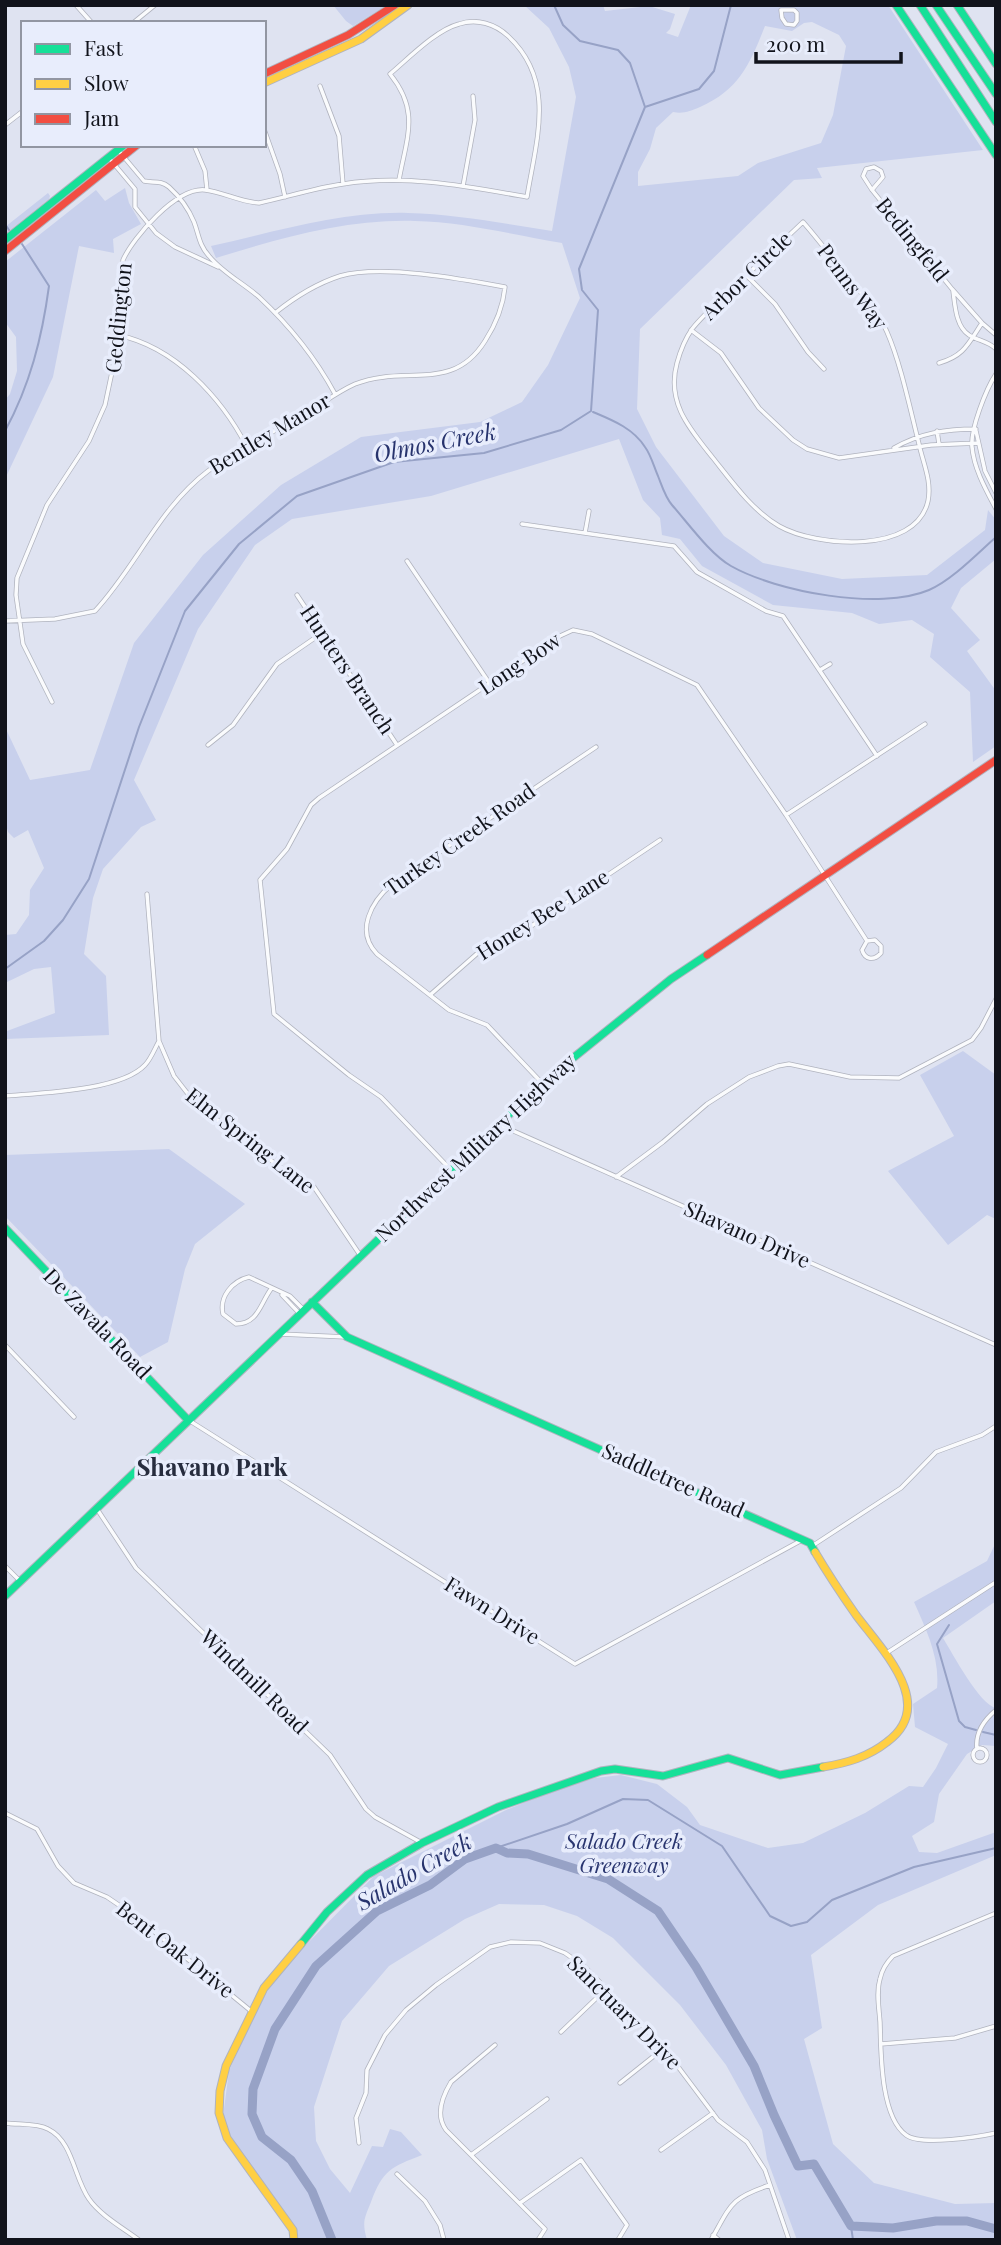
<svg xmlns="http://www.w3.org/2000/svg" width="1001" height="2245" font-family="'Playfair Display',serif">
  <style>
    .green { fill: #c8d0ec; fill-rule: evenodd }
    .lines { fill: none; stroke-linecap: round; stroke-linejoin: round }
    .stream { stroke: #97a2c6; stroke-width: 2 }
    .river { stroke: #97a2c6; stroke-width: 9 }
    .street-casing { stroke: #b0b3be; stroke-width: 5 }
    .fast-casing { stroke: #b0b3be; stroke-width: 9 }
    .slow-casing { stroke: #b0b3be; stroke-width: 9 }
    .jam-casing { stroke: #b0b3be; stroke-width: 9 }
    .street { stroke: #fafbfd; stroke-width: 3.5 }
    .fast { stroke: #16e098; stroke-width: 7 }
    .slow { stroke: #ffcf43; stroke-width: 7 }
    .jam { stroke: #f24e42; stroke-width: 7 }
    .labels { text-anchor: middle; stroke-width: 7; stroke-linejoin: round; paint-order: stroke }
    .street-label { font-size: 21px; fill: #11131b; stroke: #e8edfc }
    .park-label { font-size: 21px; font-style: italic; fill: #29356f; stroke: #e8edfc }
    .water-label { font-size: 23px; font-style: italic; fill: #27336d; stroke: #e8edfc }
    .quarter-label { font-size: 24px; font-weight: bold; fill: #272d3f; stroke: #e8edfc }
  </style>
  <rect width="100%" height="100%" fill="#dfe3f1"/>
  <path class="green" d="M 333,5 L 387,5 L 353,26 L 346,21 Z
    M 524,5 L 603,5 L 605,11 L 649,6 L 675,14 L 670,29 L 666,33 L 678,37 L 691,5 L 888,5 L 983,150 L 817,168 L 822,178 L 794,180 L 640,329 L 637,409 L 656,447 L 724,536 L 763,563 L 842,579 L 927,575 L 985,530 L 988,510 L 996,520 L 996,559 L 961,588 L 951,608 L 980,640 L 967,651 L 996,691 L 996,746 L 973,762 L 970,692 L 930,657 L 934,634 L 912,620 L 879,624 L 852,613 L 773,605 L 702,566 L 680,539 L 662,535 L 660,518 L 643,500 L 619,439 L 431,496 L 292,519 L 255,545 L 198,629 L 134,780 L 156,820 L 141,827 L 103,869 L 93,898 L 84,954 L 106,976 L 109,1035 L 5,1039 L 7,1031 L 55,1013 L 51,967 L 34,969 L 5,983 L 5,935 L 16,934 L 29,915 L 30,890 L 44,868 L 28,830 L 14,838 L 8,832 L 5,821 L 5,727 L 30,780 L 90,770 L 134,643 L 203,555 L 281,485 L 361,437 L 480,422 L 522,402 L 548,365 L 580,298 L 562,243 C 514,235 464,222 415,221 C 347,219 280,238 216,258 L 211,246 C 275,232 342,211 408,213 C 456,214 505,224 552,231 L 576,97 L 569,67 L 549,28 ZM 812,22 L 839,35 L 846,46 L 833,115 L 821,143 L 758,163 L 738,176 L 638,186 L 638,172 L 650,149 L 656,128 L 673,112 C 684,114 690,111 700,107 C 739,90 750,64 765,26 L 792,31 L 804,23 Z
    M 125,188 L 129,203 L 141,224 L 113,239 L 114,253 L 79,246 L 53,377 L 5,479 L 5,400 L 10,394 L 17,371 L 16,337 L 5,322 L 5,262 L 96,190 L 105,201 Z
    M 48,193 L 50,196 L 49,199 L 5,234 L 5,227 Z
    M 963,1051 L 996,1075 L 996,1219 L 987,1215 L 948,1245 L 888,1171 L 954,1136 L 920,1075 Z
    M 169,1149 L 245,1204 L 195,1244 L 185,1269 L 168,1342 L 140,1357 L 5,1216 L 5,1155 Z
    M 996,1542 L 996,1601 L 943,1638 C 953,1654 979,1704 996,1708 L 996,1746 L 982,1745 L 967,1754 L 939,1794 L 934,1822 L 912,1836 L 919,1852 L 937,1853 L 996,1832 L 996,1855 L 878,1905 L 811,1955 L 822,2028 L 804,2039 L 833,2144 L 874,2183 L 955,2204 L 996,2203 L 996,2240 L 797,2240 L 767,2159 L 762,2130 L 726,2065 L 680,2005 L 613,1938 L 577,1916 L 544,1905 L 499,1904 L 465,1919 L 389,1966 L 342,2021 L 314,2107 L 316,2141 L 330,2169 L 350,2193 L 372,2146 L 383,2147 L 390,2129 L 401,2132 L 422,2155 C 391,2167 383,2170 371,2202 C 364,2219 362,2222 367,2240 L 299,2240 L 296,2227 L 231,2138 L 223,2116 L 229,2071 L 253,2017 L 278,1973 L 374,1876 L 506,1810 L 550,1792 L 595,1778 L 621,1775 L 657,1784 L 687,1807 L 700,1825 L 768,1848 L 803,1843 L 865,1813 L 909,1786 L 923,1787 L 936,1768 L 948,1744 L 915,1727 L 913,1704 L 937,1688 C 940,1658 926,1629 914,1602 L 987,1561 Z"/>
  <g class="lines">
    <path class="stream" d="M 554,5 L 563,25 L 580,41 L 618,50 L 630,63 L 645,107
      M 7,227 L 9,230
      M 593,412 C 612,420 633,428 645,447 C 651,455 654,467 658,476 C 662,486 665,497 672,505 C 688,523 710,554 731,566 C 777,592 880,611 929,590 C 952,580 977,554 996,537
      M 5,431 C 30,385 42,338 49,286 L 22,244
      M 5,969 L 44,941 L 63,920 L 89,879 L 139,727 L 185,611 L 239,544 L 297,496 L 394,462 L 484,453 L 561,430 L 591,411 L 598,310 L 582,290 L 579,269 L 645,107 L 699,89 L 714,71 L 731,5
      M 949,1625 L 937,1644 L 959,1721 L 965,1727 L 976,1730
      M 983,1732 L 996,1735
      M 496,1848 L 567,1824 L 623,1799 L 648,1800 L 722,1846 L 770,1916 L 791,1926 L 807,1922 L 832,1900 L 914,1867 L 996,1848
      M 851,2226 L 853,2240"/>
    <path class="river" d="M 332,2240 L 312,2191 L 291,2160 L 262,2137 L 252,2114 L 253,2089 L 275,2029 L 316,1966 L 377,1911 L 430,1885 L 465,1859 L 496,1848 L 507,1853 L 528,1854 L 608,1879 L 658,1911 L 696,1967 L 754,2066 L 774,2115 L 798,2166 L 814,2164 L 851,2226 L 893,2228 L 936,2221 L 967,2221 L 996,2229"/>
    <g class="street-casing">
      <path id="street" d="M 76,5 L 92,23
        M 781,10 L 794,10 L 797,13 L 797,21 L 794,25 L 786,24 L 782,18 Z
        M 133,23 L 155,5
        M 320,86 L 339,136 L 343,184
        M 5,125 L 23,111
        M 264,129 L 280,174 L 285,197
        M 194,145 L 205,171 L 207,190
        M 118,150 L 144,181 C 153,183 161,180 169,187 C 179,196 189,210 194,222 C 199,235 199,245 209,256 C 223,273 243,283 259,297 C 290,326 315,357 335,394
        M 109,158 L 135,189 L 135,207 L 156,233 L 175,247 L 218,267
        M 463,186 L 475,120 L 473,96
        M 872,190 L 883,177 L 881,171 L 874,167 L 866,169 L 863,176 L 872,190 L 952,289 L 982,323 L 996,335
        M 803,222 C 818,239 832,258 847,276 C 861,293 878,311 887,332 C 901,364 910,409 919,444 C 923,463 932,481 928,501 C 916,555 816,547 779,526 C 752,510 732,482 713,458 C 690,429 666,403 677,363 C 680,352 685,339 692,329 C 704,314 719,301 733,288 C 756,266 780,244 803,222 Z
        M 747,276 L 775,304 L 808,352 L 824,369
        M 953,291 C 955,306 956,327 969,335 C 978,341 988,341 996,349
        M 691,330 L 721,353 L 759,408 L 793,440 L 807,449 L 839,458 L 931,445 L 978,443
        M 118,335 C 175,347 221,397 247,447
        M 939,363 C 964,356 968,344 982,323
        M 996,374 C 986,389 970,430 972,447 C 974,469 986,490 996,509
        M 937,431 L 939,444
        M 976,431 L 985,471 L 996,493
        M 894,448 C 920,433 946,429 976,429
        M 522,524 L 674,546 L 697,572 L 766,611 L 783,616 L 877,756
        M 585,533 L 589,511
        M 407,561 L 490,684
        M 297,595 L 397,745
        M 5,621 L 55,619 L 95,611 C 136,567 159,508 208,471 C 238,449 273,432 305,414 C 322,404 337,392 355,384 C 405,364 452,394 485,341 C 496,324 503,307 505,287 C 462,279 381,264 340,276 C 315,284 295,297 275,313
        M 820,670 L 830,664
        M 52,702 L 23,644 L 16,595 L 17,578 L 47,505 L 89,441 L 105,405 L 116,353 L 123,260 C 133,237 177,187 205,190 C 223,192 240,202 259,203 C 287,197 315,188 343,184 C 405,174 466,186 527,197 C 536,141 557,81 508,36 C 495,24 477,18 459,24 C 436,30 409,58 390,74 C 420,111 407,136 399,180
        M 208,745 L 233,725 L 277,664 L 322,633
        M 786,815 L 925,724
        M 147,894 L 159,1041 L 174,1076 L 195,1103 L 281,1168 L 314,1187 L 360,1255
        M 430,995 L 480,951 L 515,937 L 660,840
        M 542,1083 L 487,1025 L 449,1010 L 377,954 C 355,931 371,902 392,884 L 596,747
        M 5,1096 C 39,1093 121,1091 145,1065 C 151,1059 155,1048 159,1041
        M 500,1125 L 996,1345
        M 451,1170 L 381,1097 L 349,1075 L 274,1014 L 260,880 L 287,849 L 311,805 L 319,798 L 560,636 L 573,630 L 592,634 L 697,685 L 786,815 L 867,941 L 862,950 C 865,960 874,961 881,953 L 881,946 L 875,940 L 867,941
        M 616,1177 L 663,1142 L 707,1104 L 749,1077 L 778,1066 L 789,1064 L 850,1077 L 899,1078 L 972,1040 L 981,1028 L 996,999
        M 271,1289 C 260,1304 258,1324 236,1324 L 223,1314 C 219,1297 232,1281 249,1277 L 290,1296 L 304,1310
        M 282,1295 L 300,1314
        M 280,1334 L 346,1337
        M 5,1345 L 74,1417
        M 190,1421 L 575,1664 L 802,1540
        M 97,1509 L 136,1568 L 330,1755 L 366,1809 L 375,1817 L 422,1843
        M 812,1546 L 901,1488 L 936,1452 L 982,1435 L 996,1426
        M 5,1566 L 20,1581
        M 885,1654 L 996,1582
        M973 1755a7 7 0 1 1 14 0a7 7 0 1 1-14 0Z
        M 977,1749 C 975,1733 984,1720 996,1710
        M 5,1813 L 37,1829 L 58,1866 L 74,1883 L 107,1897 L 135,1916 L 251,2011
        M 996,1913 L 893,1956 C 886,1963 882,1969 880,1979 C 876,1992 879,2008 880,2022 C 881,2051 880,2116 906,2135 C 920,2146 978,2137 996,2133
        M 561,2032 L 606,1989
        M 881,2044 L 955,2038 L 996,2026
        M 495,2045 L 451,2082 C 442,2097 435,2115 446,2130 L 545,2229 L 538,2240
        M 620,2083 L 664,2048
        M 5,2123 C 18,2125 37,2123 48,2129 C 73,2141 74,2178 89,2199 C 100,2215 123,2228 139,2240
        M 359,2143 L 356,2118 L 366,2093 L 367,2070 L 385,2035 L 406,2010 L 436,1985 L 490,1947 L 511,1942 L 540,1943 L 565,1953 L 585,1967 L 664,2048 L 718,2120 L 747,2142 L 765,2170 L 789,2240
        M 661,2150 L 713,2113
        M 471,2155 L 547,2099
        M 397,2174 L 425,2201 L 440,2225 L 444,2240
        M 520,2203 L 581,2160 L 627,2225 L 618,2240
        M 713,2235 L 719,2240
        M 711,2240 C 731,2205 730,2198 770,2185"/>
    </g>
    <g class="fast-casing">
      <path id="fast" d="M 896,5 L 996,155
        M 920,5 L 996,122
        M 936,5 L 996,94
        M 957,5 L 996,64
        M 5,240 L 124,145
        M 5,1228 L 188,1420
        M 312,1302 L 347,1337 L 810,1543 L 815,1552
        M 5,1596 L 542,1083 L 671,979 L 707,955
        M 301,1944 L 327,1912 L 367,1875 L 422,1843 L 498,1807 L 601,1771 L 615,1769 L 663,1776 L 728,1758 L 780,1775 L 823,1767"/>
    </g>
    <g class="slow-casing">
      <path id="slow" d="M 264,83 L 361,39 L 408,5
        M 815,1552 C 828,1574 842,1595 856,1615 C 882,1650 938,1705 887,1742 C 868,1757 847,1763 823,1767
        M 294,2240 L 293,2230 L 227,2138 L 219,2113 L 220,2091 L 226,2066 L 264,1988 L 301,1944"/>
    </g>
    <g class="jam-casing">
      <path id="jam" d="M 264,74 L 348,35 L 395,5
        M 5,251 L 137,145
        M 707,955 L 996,760"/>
    </g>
    <use href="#street" class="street"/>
    <use href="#fast" class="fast"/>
    <use href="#slow" class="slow"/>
    <use href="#jam" class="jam"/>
  </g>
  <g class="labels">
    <g class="street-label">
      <text transform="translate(912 240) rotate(51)" y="7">Bedingfeld</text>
      <text transform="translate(747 276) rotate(-44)" y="7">Arbor Circle</text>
      <text transform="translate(852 287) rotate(53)" y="7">Penns Way</text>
      <text transform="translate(119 318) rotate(-84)" y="7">Geddington</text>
      <text transform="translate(270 434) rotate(-31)" y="7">Bentley Manor</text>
      <text transform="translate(520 664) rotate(-34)" y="7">Long Bow</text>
      <text transform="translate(347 670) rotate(56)" y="7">Hunters Branch</text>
      <text transform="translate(460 840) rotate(-35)" y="7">Turkey Creek Road</text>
      <text transform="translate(543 915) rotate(-32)" y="7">Honey Bee Lane</text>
      <text transform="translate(250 1141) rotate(38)" y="7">Elm Spring Lane</text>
      <text transform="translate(476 1148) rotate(-43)" y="7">Northwest Military Highway</text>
      <text transform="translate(747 1235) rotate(24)" y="7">Shavano Drive</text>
      <text transform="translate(97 1324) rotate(46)" y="7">De Zavala Road</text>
      <text transform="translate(673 1481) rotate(24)" y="7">Saddletree Road</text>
      <text transform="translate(492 1611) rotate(32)" y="7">Fawn Drive</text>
      <text transform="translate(254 1682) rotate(44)" y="7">Windmill Road</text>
      <text transform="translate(175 1950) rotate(38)" y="7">Bent Oak Drive</text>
      <text transform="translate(624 2013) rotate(45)" y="7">Sanctuary Drive</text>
    </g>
    <g class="park-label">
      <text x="624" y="1849">Salado Creek<tspan x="624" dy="24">Greenway</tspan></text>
    </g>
    <g class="water-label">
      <text transform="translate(435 443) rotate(-11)" y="8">Olmos Creek</text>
      <text transform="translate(414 1872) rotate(-30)" y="8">Salado Creek</text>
    </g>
    <g class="quarter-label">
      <text x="212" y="1476">Shavano Park</text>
    </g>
  </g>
  <rect width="1001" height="2245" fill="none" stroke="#11131b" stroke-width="14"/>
  <rect x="21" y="21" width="245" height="126" fill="#e8edfc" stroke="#9296a2" stroke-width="2"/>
  <rect x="35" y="44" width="35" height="10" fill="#16e098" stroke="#9296a2" stroke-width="2"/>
  <text x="84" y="56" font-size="21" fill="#11131b">Fast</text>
  <rect x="35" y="79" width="35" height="10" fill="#ffcf43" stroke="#9296a2" stroke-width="2"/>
  <text x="84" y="91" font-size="21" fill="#11131b">Slow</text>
  <rect x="35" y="114" width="35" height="10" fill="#f24e42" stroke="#9296a2" stroke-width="2"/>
  <text x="84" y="126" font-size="21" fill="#11131b">Jam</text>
  <path d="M756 52v10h145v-10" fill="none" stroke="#11131b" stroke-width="3.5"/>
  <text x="766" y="52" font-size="21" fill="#11131b" stroke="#e8edfc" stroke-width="5" paint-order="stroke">200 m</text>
</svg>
